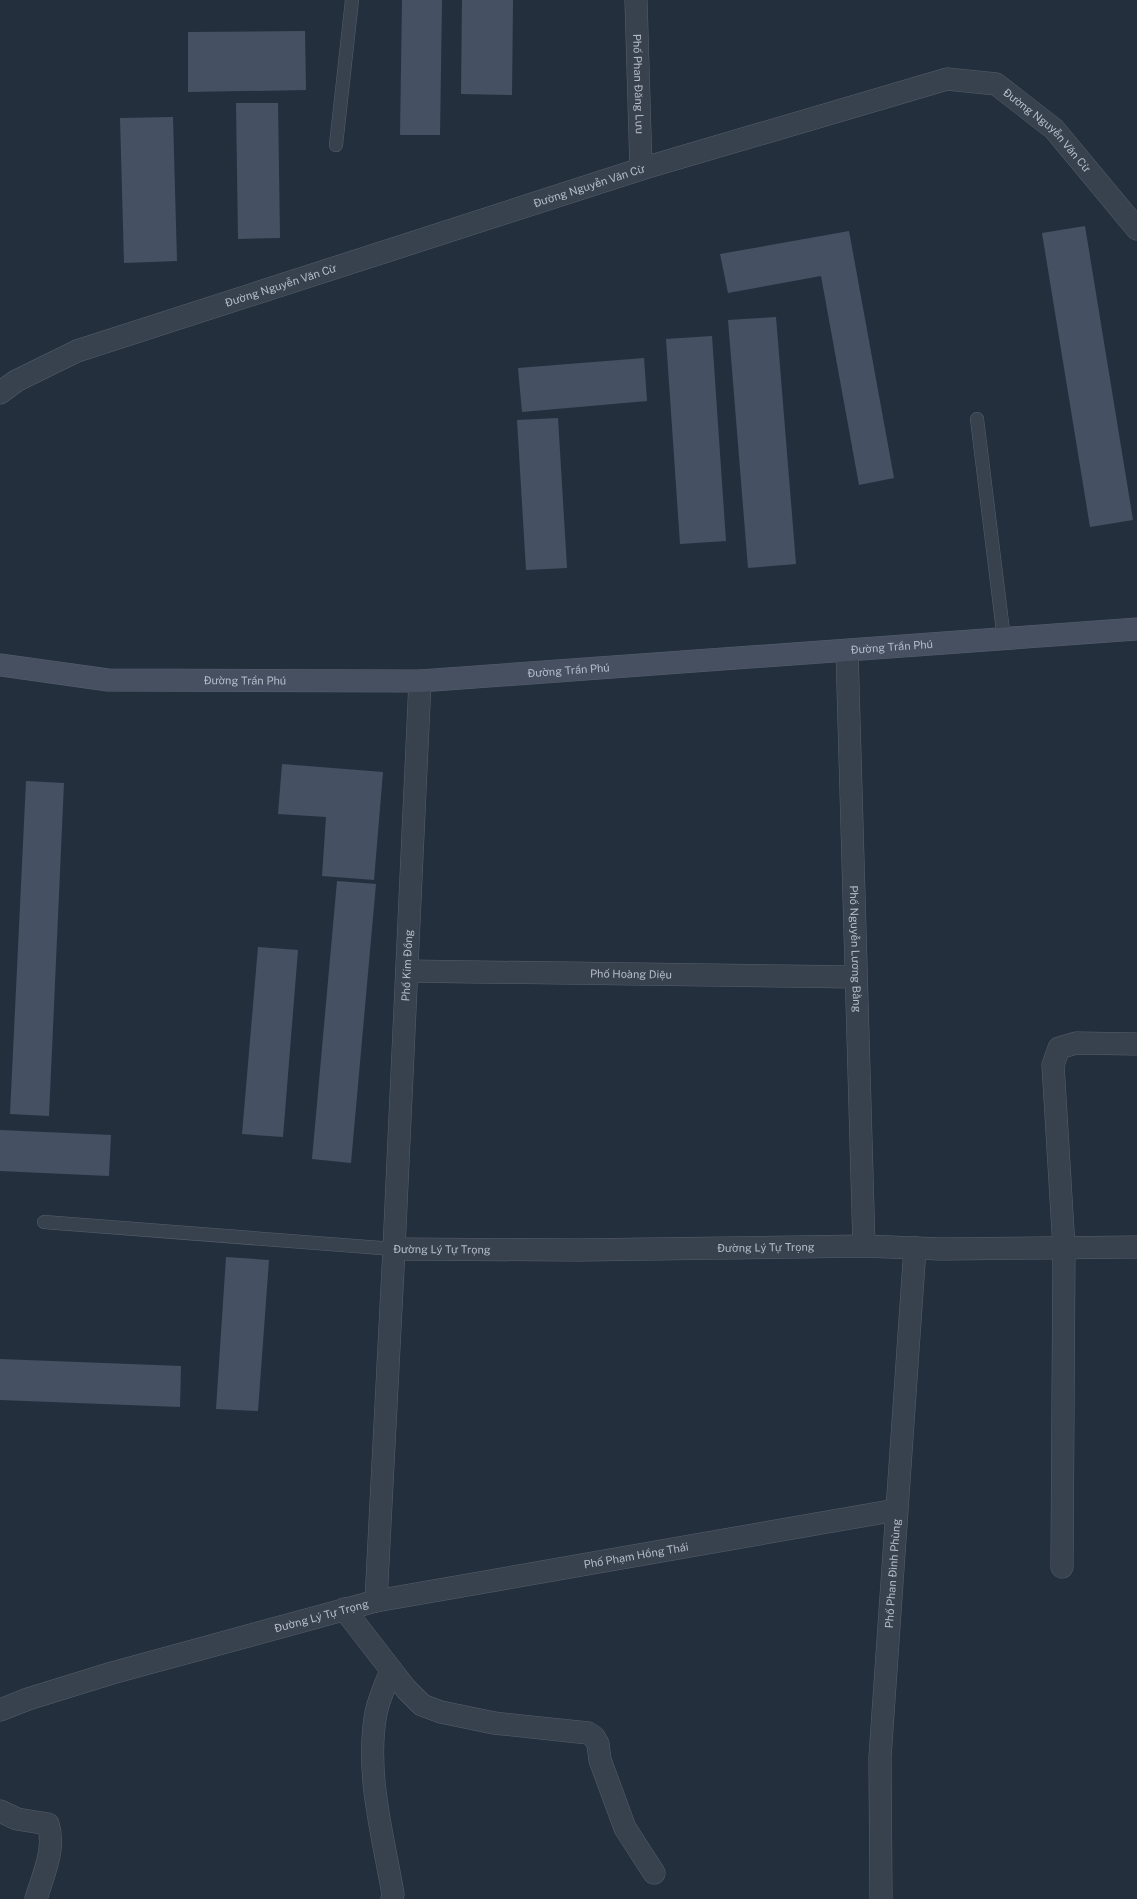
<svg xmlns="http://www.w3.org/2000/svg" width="1137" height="1899" font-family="'Public Sans',sans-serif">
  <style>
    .building { fill: #455162 }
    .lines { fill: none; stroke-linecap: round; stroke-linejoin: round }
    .service-casing { stroke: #565f6c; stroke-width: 14 }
    .minor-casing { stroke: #565f6c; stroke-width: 23 }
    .tertiary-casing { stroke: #565f6c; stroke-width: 23 }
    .secondary-casing { stroke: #565f6c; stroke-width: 23 }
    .service { stroke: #38414e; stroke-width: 13 }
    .minor { stroke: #38414e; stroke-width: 22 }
    .tertiary { stroke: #38414e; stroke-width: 22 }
    .secondary { stroke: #465061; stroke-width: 22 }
    .labels { text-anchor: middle; stroke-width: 3; stroke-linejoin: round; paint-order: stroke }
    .street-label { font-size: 11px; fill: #b4bcc9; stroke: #1d2633 }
  </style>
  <rect width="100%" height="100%" fill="#242f3e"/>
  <path class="building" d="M 402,0 L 442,0 L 440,135 L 400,135 Z
    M 462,0 L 513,0 L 512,95 L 461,94 Z
    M 305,31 L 306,90 L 188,92 L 188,32 Z
    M 236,103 L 278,103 L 280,238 L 238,239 Z
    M 173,117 L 177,261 L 124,263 L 120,118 Z
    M 1085,226 L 1133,520 L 1090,527 L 1042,233 Z
    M 849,231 L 894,478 L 859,485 L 821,276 L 728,293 L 720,254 Z
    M 776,317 L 796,564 L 748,568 L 728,320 Z
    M 712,336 L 726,541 L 680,544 L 666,339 Z
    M 644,358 L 647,401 L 522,412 L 518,368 Z
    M 558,418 L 567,568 L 526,570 L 517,420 Z
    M 282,764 L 383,772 L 374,880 L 322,876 L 326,817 L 278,814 Z
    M 26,781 L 64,783 L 49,1116 L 10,1114 Z
    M 337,881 L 376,884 L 351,1163 L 312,1159 Z
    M 258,947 L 298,950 L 283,1137 L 242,1134 Z
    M 0,1130 L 111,1135 L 109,1176 L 0,1171 Z
    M 226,1257 L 269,1260 L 258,1411 L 216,1409 Z
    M 0,1359 L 181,1366 L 180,1407 L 0,1400 Z"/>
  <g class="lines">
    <g class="service-casing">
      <path id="service" d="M 336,145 L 352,0
        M 977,419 L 1004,639
        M 44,1222 L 394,1249"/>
    </g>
    <g class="minor-casing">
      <g id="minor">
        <path id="s1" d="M 636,0 L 641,169"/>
        <path id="s2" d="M 0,393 L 16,381 L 77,351 L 641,169 L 947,79 L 996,84 L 1054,129 L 1137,229"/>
        <path id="s3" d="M 847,651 L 864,1246"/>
        <path id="s4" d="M 407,971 L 856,977"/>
        <path d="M 1062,1567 L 1064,1248 L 1053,1065 L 1059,1048 L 1076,1043 L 1137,1044"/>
        <path id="s5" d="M 376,1601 L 896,1510"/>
        <path d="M 344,1609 L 406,1689 L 422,1705 L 441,1712 L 494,1723 L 588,1733 L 594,1737 L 598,1744 L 600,1760 L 625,1828 L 654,1873"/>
        <path d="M 391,1670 C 386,1684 379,1698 376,1713 C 365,1772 383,1836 393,1894 L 392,1899"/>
        <path d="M 0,1811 L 17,1819 L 48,1824 C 56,1849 43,1875 36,1899"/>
        <path id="s6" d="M 881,1899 L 880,1757 L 915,1248"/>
      </g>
    </g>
    <g class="tertiary-casing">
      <g id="tertiary">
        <path id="s7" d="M 394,1249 L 579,1250 L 864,1246 L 941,1249 L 1137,1247"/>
        <path id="s8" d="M 0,1710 L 28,1699 L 112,1673 L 376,1601 L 394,1249 L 420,681"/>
      </g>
    </g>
    <g class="secondary-casing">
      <g id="secondary">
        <path id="s9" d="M 0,665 L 108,680 L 420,681 L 1137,629"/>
      </g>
    </g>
    <use href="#service" class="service"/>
    <use href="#minor" class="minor"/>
    <use href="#tertiary" class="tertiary"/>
    <use href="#secondary" class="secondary"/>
  </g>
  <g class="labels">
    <g class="street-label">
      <text dy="4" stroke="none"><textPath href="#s1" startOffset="84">Phố Phan Đăng Lưu</textPath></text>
      <text dy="4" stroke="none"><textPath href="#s2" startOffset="1118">Đường Nguyễn Văn Cừ</textPath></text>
      <text dy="4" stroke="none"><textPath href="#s2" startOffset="626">Đường Nguyễn Văn Cừ</textPath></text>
      <text dy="4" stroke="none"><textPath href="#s2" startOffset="302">Đường Nguyễn Văn Cừ</textPath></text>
      <text dy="4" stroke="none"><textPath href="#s9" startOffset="894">Đường Trần Phú</textPath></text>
      <text dy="4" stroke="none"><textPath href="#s9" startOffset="570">Đường Trần Phú</textPath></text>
      <text dy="4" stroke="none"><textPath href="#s9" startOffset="246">Đường Trần Phú</textPath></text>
      <text dy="4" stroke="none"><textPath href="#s3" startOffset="298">Phố Nguyễn Lương Bằng</textPath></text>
      <text dy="4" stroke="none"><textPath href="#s8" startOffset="1028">Phố Kim Đồng</textPath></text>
      <text dy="4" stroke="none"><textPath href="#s4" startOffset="224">Phố Hoàng Diệu</textPath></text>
      <text dy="4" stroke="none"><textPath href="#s7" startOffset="372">Đường Lý Tự Trọng</textPath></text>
      <text dy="4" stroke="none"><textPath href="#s7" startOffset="48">Đường Lý Tự Trọng</textPath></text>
      <text dy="4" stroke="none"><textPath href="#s5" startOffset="264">Phố Phạm Hồng Thái</textPath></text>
      <text dy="4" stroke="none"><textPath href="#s6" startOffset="326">Phố Phan Đình Phùng</textPath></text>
      <text dy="4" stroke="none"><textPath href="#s8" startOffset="335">Đường Lý Tự Trọng</textPath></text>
    </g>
  </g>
</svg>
